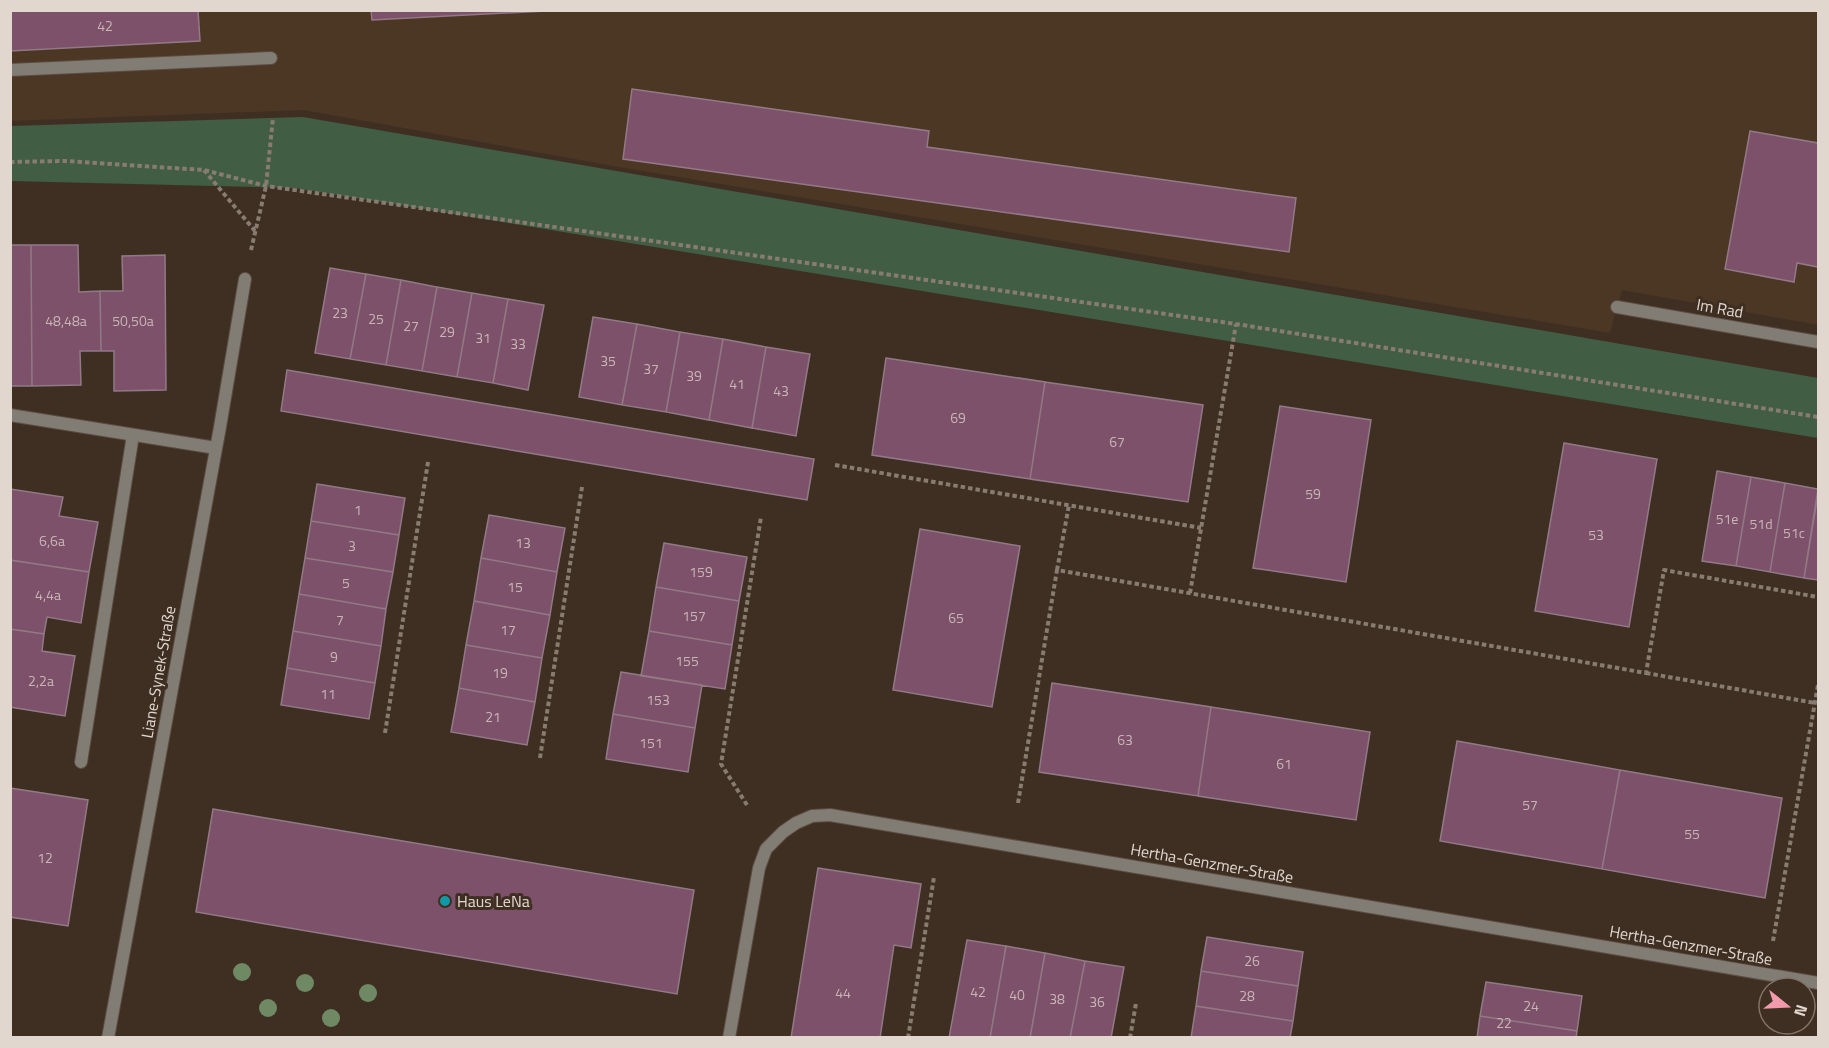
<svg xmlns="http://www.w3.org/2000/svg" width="1829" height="1048" font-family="'Titillium Web',sans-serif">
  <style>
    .built { fill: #4c3624 }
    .green { fill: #415d43 }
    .building { fill: #7e516b; stroke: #917a86; stroke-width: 1.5 }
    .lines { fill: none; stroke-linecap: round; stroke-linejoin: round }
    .service-casing { stroke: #5c4d41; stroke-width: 14 }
    .minor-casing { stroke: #5c4d41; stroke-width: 14 }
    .path { stroke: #887b70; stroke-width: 4; stroke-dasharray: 4.5 3; stroke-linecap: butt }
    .service { stroke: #817d74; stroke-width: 12 }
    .minor { stroke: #817d74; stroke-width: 12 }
    .tree { fill: #6f8964 }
    .culture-dot { fill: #0f9aa8; stroke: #3f2f22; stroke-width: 2 }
    .labels { text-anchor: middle; stroke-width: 6; stroke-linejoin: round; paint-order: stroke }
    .number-label { font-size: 14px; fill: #c8b6b6 }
    .street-label { font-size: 16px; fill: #e1d7cf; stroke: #3f2f22 }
    .poi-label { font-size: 16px; fill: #e1d7cf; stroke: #3f2f22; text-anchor: start }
  </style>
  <rect width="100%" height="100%" fill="#3f2f22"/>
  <path class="built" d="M 10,11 L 1818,11 L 1818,325 L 1622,290 L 1610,333 L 613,166 L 304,110 L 11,121 Z"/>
  <path class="green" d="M 303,117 L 1818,378 L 1818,438 L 295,188 L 11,181 L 11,126 Z"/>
  <path class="building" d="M 10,10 L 198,10 L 200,41 L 10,51 Z
    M 371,10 L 565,10 L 372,20 Z
    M 632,89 L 929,131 L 927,147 L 1296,198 L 1289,252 L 623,159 Z
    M 1750,131 L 1818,143 L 1818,267 L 1797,263 L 1794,282 L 1725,269 Z
    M 10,245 L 31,245 L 32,386 L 10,386 Z
    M 31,245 L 78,245 L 79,292 L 100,291 L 101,351 L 80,351 L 81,385 L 32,386 Z
    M 165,255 L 166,390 L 114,391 L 114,351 L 101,351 L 100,291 L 123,291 L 122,256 Z
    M 330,268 L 366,274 L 350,359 L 315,353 Z
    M 366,274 L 401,280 L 386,365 L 350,359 Z
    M 401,280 L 437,287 L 422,371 L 386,365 Z
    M 437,287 L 472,293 L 457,377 L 422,371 Z
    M 472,293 L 508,299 L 493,383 L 457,377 Z
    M 508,299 L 544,305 L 528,390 L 493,383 Z
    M 593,317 L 637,324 L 622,405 L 579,397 Z
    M 637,324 L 680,332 L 666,412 L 622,405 Z
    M 680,332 L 723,339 L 709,420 L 666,412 Z
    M 723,339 L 766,347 L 752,428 L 709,420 Z
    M 766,347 L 810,354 L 796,436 L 752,428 Z
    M 886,358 L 1045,382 L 1030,479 L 872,455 Z
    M 287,370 L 814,459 L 807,500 L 281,411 Z
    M 1045,382 L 1203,405 L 1188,502 L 1030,479 Z
    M 1280,406 L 1371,420 L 1346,582 L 1253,568 Z
    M 1564,443 L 1657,459 L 1629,627 L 1535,611 Z
    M 1717,471 L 1751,477 L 1736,566 L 1702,561 Z
    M 1751,477 L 1785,483 L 1770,572 L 1736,566 Z
    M 1785,483 L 1818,489 L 1804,578 L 1770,572 Z
    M 317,484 L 405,498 L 399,535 L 311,521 Z
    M 10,489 L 63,497 L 59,516 L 98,522 L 89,572 L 10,560 Z
    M 1818,494 L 1818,580 L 1804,578 Z
    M 489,515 L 565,528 L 557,572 L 481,558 Z
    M 311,521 L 399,535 L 393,572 L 305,558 Z
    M 920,529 L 1020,546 L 992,707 L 893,690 Z
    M 664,543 L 747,557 L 739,601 L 656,587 Z
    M 305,558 L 393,572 L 386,609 L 299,594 Z
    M 481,558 L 557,572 L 550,615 L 474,601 Z
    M 10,560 L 89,572 L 81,623 L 47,617 L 44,634 L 10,629 Z
    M 656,587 L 739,601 L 732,645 L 649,631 Z
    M 299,594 L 386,609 L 381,646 L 293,631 Z
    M 474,601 L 550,615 L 542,658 L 466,645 Z
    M 10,629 L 44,634 L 42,651 L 75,656 L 65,716 L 10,707 Z
    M 293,631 L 381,646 L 375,683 L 287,668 Z
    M 649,631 L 732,645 L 725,689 L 641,676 Z
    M 466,645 L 542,658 L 535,702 L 459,688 Z
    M 287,668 L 375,683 L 369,719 L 281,705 Z
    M 621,672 L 702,685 L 695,728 L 613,714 Z
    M 1052,683 L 1211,707 L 1198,796 L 1039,772 Z
    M 459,688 L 535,702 L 527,745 L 451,732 Z
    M 1211,707 L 1370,732 L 1356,820 L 1198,796 Z
    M 613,714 L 695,728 L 688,772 L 606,759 Z
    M 1457,741 L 1620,770 L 1602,869 L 1440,841 Z
    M 1620,770 L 1782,798 L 1765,898 L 1602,869 Z
    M 10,788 L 88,800 L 68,926 L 10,917 Z
    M 213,809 L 694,890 L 677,994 L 196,912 Z
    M 818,868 L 921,884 L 911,948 L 894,945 L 880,1038 L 791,1038 Z
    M 1207,937 L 1303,952 L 1298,986 L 1201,971 Z
    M 967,940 L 1006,946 L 990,1038 L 949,1038 Z
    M 1006,946 L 1045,953 L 1030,1038 L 990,1038 Z
    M 1045,953 L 1085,961 L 1070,1038 L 1030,1038 Z
    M 1085,961 L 1124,967 L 1111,1038 L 1070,1038 Z
    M 1201,971 L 1298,986 L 1293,1021 L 1196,1006 Z
    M 1486,982 L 1582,996 L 1577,1031 L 1480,1016 Z
    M 1196,1006 L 1293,1021 L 1290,1038 L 1191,1038 Z
    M 1480,1016 L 1577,1031 L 1576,1038 L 1477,1038 Z"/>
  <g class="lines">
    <g class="service-casing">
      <path id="service" d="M 10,70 L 271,58
        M 81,762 L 133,435"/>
    </g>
    <g class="minor-casing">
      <path id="minor" d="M 1617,307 L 1818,342
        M 10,415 L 216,448
        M 108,1038 L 220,427 L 245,279
        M 729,1038 L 759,868 L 766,849 L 783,832 L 796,823 L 812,816 L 830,815 L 1818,983"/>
    </g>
    <path class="path" d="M 10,162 L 65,161 L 204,170 L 266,186 L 1236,324 L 1818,417
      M 204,170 L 255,231
      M 251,250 L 266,186 L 273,118
      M 835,465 L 1201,528
      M 1057,570 L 1069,505
      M 1190,593 L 1236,324
      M 1646,673 L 1815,703
      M 385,733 L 428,462
      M 540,758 L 582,487
      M 1018,803 L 1057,570 L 1646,673 L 1664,570 L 1818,597
      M 747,805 L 721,764 L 761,517
      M 1773,941 L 1818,685
      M 908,1038 L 934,877
      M 1130,1038 L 1136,1003"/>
    <use href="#service" class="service"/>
    <use href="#minor" class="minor"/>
  </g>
  <g class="tree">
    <circle cx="242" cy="972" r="9"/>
    <circle cx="305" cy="983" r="9"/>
    <circle cx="368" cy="993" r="9"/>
    <circle cx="268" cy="1008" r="9"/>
    <circle cx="331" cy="1018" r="9"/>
  </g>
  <circle class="culture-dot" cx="445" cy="901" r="6"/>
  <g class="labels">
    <g class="number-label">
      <text x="105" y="31">42</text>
      <text x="340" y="318">23</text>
      <text x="376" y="324">25</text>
      <text x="66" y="326">48,48a</text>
      <text x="133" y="326">50,50a</text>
      <text x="411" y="331">27</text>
      <text x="447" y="337">29</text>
      <text x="483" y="343">31</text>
      <text x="518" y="349">33</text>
      <text x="608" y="366">35</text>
      <text x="651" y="374">37</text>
      <text x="694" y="381">39</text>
      <text x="737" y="389">41</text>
      <text x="781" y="396">43</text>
      <text x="958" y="423">69</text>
      <text x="1117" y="447">67</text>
      <text x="1313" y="499">59</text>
      <text x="358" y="515">1</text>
      <text x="1727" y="524">51e</text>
      <text x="1761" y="529">51d</text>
      <text x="1794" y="538">51c</text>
      <text x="1596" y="540">53</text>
      <text x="52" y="546">6,6a</text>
      <text x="523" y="548">13</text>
      <text x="352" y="551">3</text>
      <text x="701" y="577">159</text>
      <text x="346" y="588">5</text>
      <text x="515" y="592">15</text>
      <text x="48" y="600">4,4a</text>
      <text x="694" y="621">157</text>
      <text x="956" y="623">65</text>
      <text x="340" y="625">7</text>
      <text x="508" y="635">17</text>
      <text x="334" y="662">9</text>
      <text x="687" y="666">155</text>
      <text x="500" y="678">19</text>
      <text x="41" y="686">2,2a</text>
      <text x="328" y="699">11</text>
      <text x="658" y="705">153</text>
      <text x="493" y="722">21</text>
      <text x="1125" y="745">63</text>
      <text x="651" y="748">151</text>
      <text x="1284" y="769">61</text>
      <text x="1530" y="810">57</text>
      <text x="1692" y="839">55</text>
      <text x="45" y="863">12</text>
      <text x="1252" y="966">26</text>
      <text x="978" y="997">42</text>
      <text x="843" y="998">44</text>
      <text x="1017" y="1000">40</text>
      <text x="1247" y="1001">28</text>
      <text x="1057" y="1004">38</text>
      <text x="1097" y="1007">36</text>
      <text x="1531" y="1011">24</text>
      <text x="1504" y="1028">22</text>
    </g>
    <g class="street-label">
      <text transform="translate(1720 308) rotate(10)" y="6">Im Rad</text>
      <text transform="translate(158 672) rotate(-80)" y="6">Liane-Synek-Straße</text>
      <text transform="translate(1212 863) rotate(10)" y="6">Hertha-Genzmer-Straße</text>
      <text transform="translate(1691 945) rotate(10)" y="6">Hertha-Genzmer-Straße</text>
    </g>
    <g class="poi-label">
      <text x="457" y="907">Haus LeNa</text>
    </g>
  </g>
  <rect width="1829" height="1048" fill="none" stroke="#e1d7cf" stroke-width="24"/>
  <g transform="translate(1787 1006) rotate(108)"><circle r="28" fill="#3f2f22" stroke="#807267" stroke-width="1.5"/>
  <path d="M0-4.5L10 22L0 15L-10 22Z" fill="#f29aad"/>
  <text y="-9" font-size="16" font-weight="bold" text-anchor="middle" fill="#e1d7cf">N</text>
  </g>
</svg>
